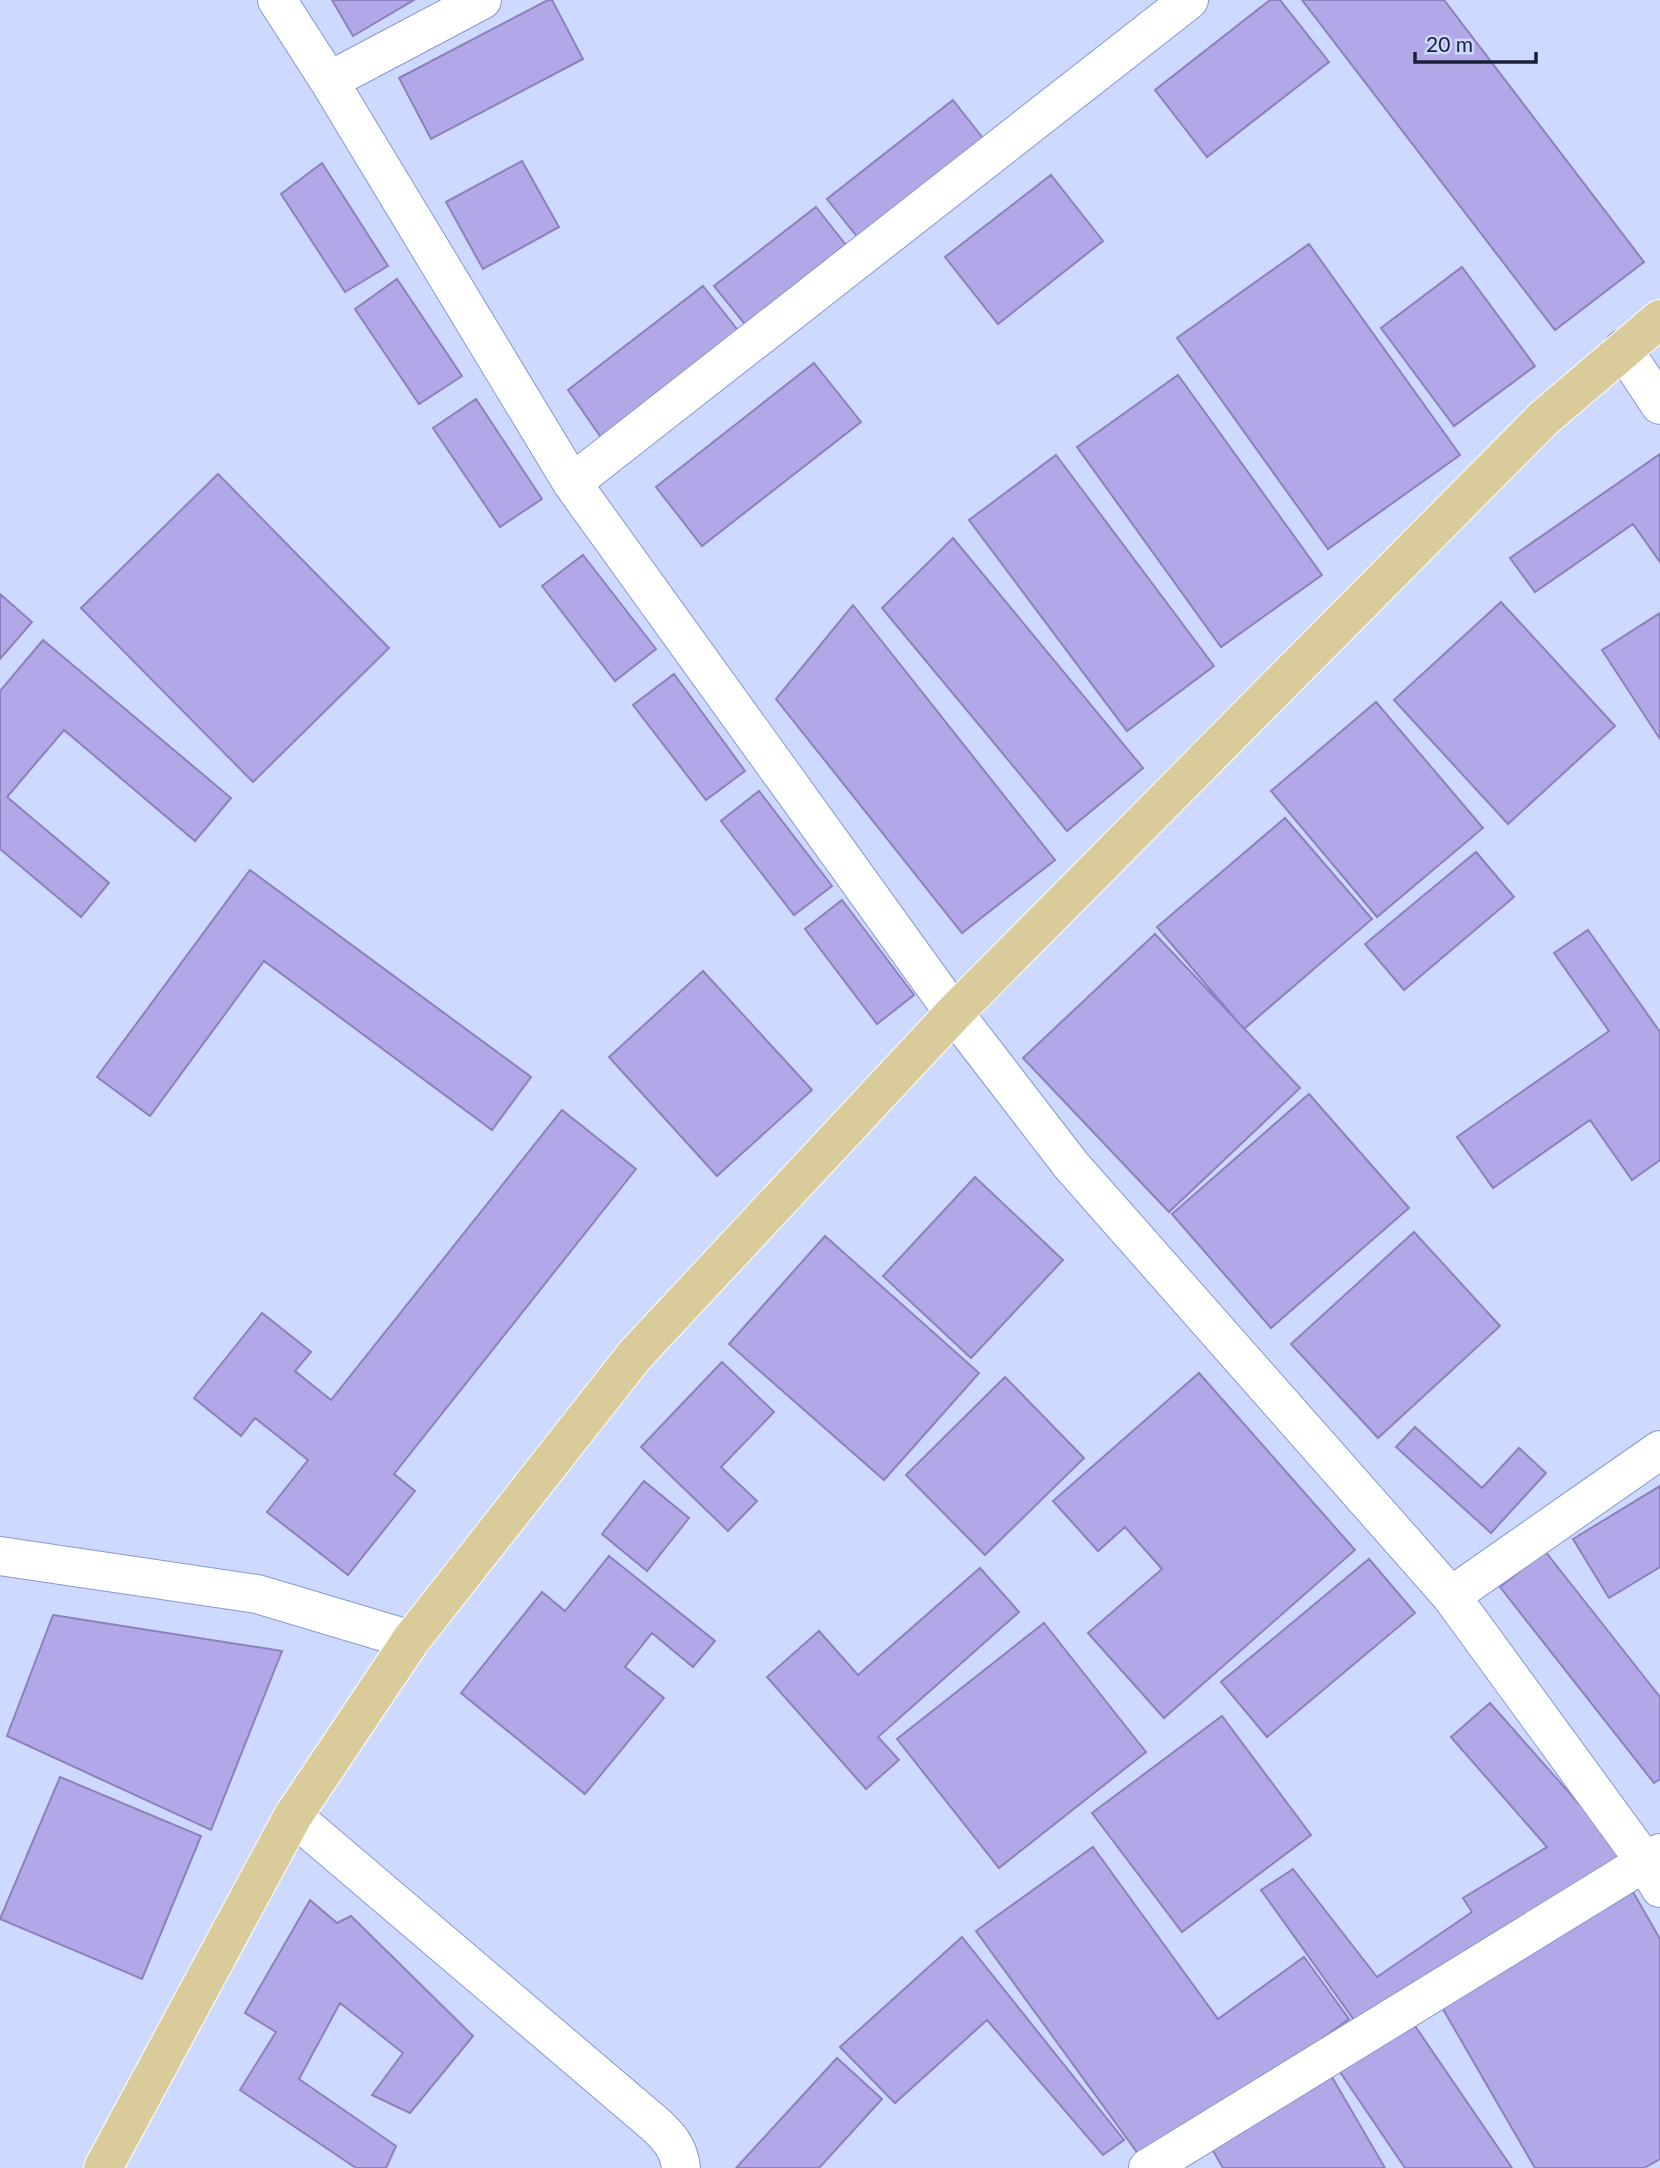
<svg xmlns="http://www.w3.org/2000/svg" width="1660" height="2168" font-family="Lato,sans-serif">
  <style>
    .building { fill: #b3a8e7; stroke: #8c81bd; stroke-width: 2 }
    .lines { fill: none; stroke-linecap: round; stroke-linejoin: round }
    .minor-casing { stroke: #8798d3; stroke-width: 40 }
    .major-casing { stroke: #fff; stroke-width: 40 }
    .minor { stroke: #fff; stroke-width: 38 }
    .major { stroke: #dacb9a; stroke-width: 38 }
  </style>
  <rect width="100%" height="100%" fill="#ced9ff"/>
  <path class="building" d="M 332,0 L 414,0 L 353,36 Z
    M 548,0 L 552,0 L 583,59 L 431,139 L 399,78 Z
    M 1270,0 L 1280,0 L 1329,62 L 1207,157 L 1155,90 Z
    M 1302,0 L 1444,0 L 1644,262 L 1555,330 Z
    M 953,100 L 989,146 L 863,244 L 827,199 Z
    M 522,161 L 559,227 L 483,269 L 446,202 Z
    M 322,163 L 388,266 L 345,292 L 281,194 Z
    M 1051,175 L 1103,241 L 998,324 L 945,257 Z
    M 816,207 L 853,254 L 752,333 L 714,286 Z
    M 1309,244 L 1460,455 L 1328,549 L 1177,338 Z
    M 1462,267 L 1535,366 L 1454,426 L 1381,328 Z
    M 397,279 L 462,376 L 419,404 L 355,309 Z
    M 703,286 L 744,338 L 607,446 L 568,390 Z
    M 814,363 L 861,422 L 702,546 L 656,487 Z
    M 1178,375 L 1322,575 L 1221,647 L 1077,447 Z
    M 476,399 L 542,499 L 500,527 L 433,428 Z
    M 1660,454 L 1660,562 L 1633,524 L 1535,592 L 1510,558 Z
    M 1056,455 L 1214,666 L 1127,731 L 969,520 Z
    M 218,474 L 389,648 L 253,782 L 81,608 Z
    M 953,538 L 1143,768 L 1067,831 L 882,608 Z
    M 583,555 L 656,649 L 615,681 L 542,586 Z
    M 0,594 L 32,622 L 0,659 Z
    M 1501,602 L 1615,726 L 1508,824 L 1394,700 Z
    M 853,605 L 1055,860 L 962,933 L 776,699 Z
    M 1660,613 L 1660,739 L 1602,650 Z
    M 43,640 L 231,798 L 195,841 L 64,730 L 7,797 L 109,883 L 81,917 L 0,849 L 0,691 Z
    M 674,674 L 745,771 L 706,800 L 633,705 Z
    M 1376,702 L 1483,828 L 1377,917 L 1271,791 Z
    M 759,791 L 832,886 L 794,915 L 721,821 Z
    M 1285,818 L 1372,919 L 1244,1029 L 1157,927 Z
    M 1476,852 L 1514,897 L 1404,990 L 1365,944 Z
    M 250,870 L 531,1077 L 492,1130 L 264,961 L 150,1116 L 97,1077 Z
    M 842,900 L 914,995 L 877,1024 L 805,929 Z
    M 1588,930 L 1660,1032 L 1660,1160 L 1632,1180 L 1590,1120 L 1493,1188 L 1457,1137 L 1609,1031 L 1554,953 Z
    M 1155,934 L 1300,1088 L 1169,1212 L 1023,1058 Z
    M 703,971 L 812,1090 L 717,1176 L 609,1057 Z
    M 1309,1094 L 1409,1208 L 1271,1328 L 1172,1214 Z
    M 562,1110 L 636,1169 L 394,1474 L 415,1491 L 348,1575 L 267,1512 L 308,1460 L 255,1418 L 241,1436 L 194,1398 L 262,1313 L 311,1352 L 295,1371 L 331,1400 Z
    M 975,1177 L 1063,1260 L 971,1358 L 883,1276 Z
    M 1414,1232 L 1500,1326 L 1378,1438 L 1291,1344 Z
    M 825,1236 L 979,1373 L 884,1480 L 729,1344 Z
    M 722,1362 L 774,1412 L 721,1467 L 757,1501 L 728,1531 L 641,1447 Z
    M 1199,1373 L 1355,1550 L 1164,1718 L 1088,1633 L 1162,1569 L 1125,1527 L 1098,1551 L 1053,1501 Z
    M 1005,1377 L 1084,1458 L 985,1555 L 906,1475 Z
    M 1415,1427 L 1482,1488 L 1519,1448 L 1546,1473 L 1491,1533 L 1396,1447 Z
    M 644,1481 L 689,1518 L 647,1571 L 602,1534 Z
    M 1660,1486 L 1660,1567 L 1609,1598 L 1573,1539 Z
    M 1545,1551 L 1660,1697 L 1660,1779 L 1654,1783 L 1500,1587 Z
    M 609,1556 L 715,1641 L 693,1667 L 652,1633 L 625,1667 L 664,1698 L 585,1794 L 461,1693 L 542,1592 L 565,1611 Z
    M 1369,1559 L 1415,1613 L 1267,1737 L 1221,1682 Z
    M 980,1568 L 1019,1612 L 878,1737 L 899,1760 L 866,1789 L 767,1677 L 819,1631 L 858,1675 Z
    M 53,1615 L 282,1651 L 211,1830 L 7,1736 Z
    M 1044,1623 L 1146,1752 L 999,1868 L 897,1739 Z
    M 1490,1703 L 1625,1856 L 1359,2027 L 1261,1890 L 1293,1869 L 1377,1977 L 1472,1912 L 1463,1898 L 1547,1847 L 1451,1737 Z
    M 1222,1716 L 1311,1835 L 1182,1932 L 1092,1813 Z
    M 60,1777 L 201,1836 L 142,1979 L 0,1919 Z
    M 1093,1847 L 1218,2019 L 1304,1957 L 1349,2019 L 1147,2166 L 976,1931 Z
    M 1629,1885 L 1660,1939 L 1660,2159 L 1644,2168 L 1535,2168 L 1436,1997 Z
    M 310,1900 L 337,1923 L 351,1916 L 473,2036 L 410,2113 L 372,2095 L 403,2053 L 340,2003 L 299,2079 L 396,2146 L 386,2168 L 356,2168 L 240,2090 L 276,2032 L 245,2013 Z
    M 962,1937 L 1124,2140 L 1103,2155 L 987,2020 L 895,2103 L 840,2047 Z
    M 1413,2023 L 1512,2168 L 1405,2168 L 1340,2072 Z
    M 837,2058 L 882,2099 L 819,2168 L 736,2168 Z
    M 1329,2072 L 1385,2168 L 1223,2168 L 1208,2142 Z"/>
  <g class="lines">
    <g class="minor-casing">
      <path id="minor" d="M 277,0 L 329,81 L 572,483 L 954,1013 L 1071,1165 L 1451,1596 L 1646,1863 L 1660,1888
        M 329,81 L 482,0
        M 1623,349 L 1660,405
        M 572,483 L 1189,0
        M 0,1556 L 257,1594 L 411,1640
        M 1451,1596 L 1660,1450
        M 293,1816 L 656,2125 C 670,2138 679,2149 681,2168
        M 1148,2168 L 1660,1853"/>
    </g>
    <g class="major-casing">
      <path id="major" d="M 103,2168 L 293,1816 L 411,1640 L 635,1355 L 954,1013 L 1544,418 L 1660,319"/>
    </g>
    <use href="#minor" class="minor"/>
    <use href="#major" class="major"/>
  </g>
  <path d="M1415 52v10h121v-10" fill="none" stroke="#1a2037" stroke-width="3.5"/>
  <text x="1426" y="52" font-size="21" fill="#1a2037" stroke="#ced9ff" stroke-width="5" paint-order="stroke">20 m</text>
</svg>
